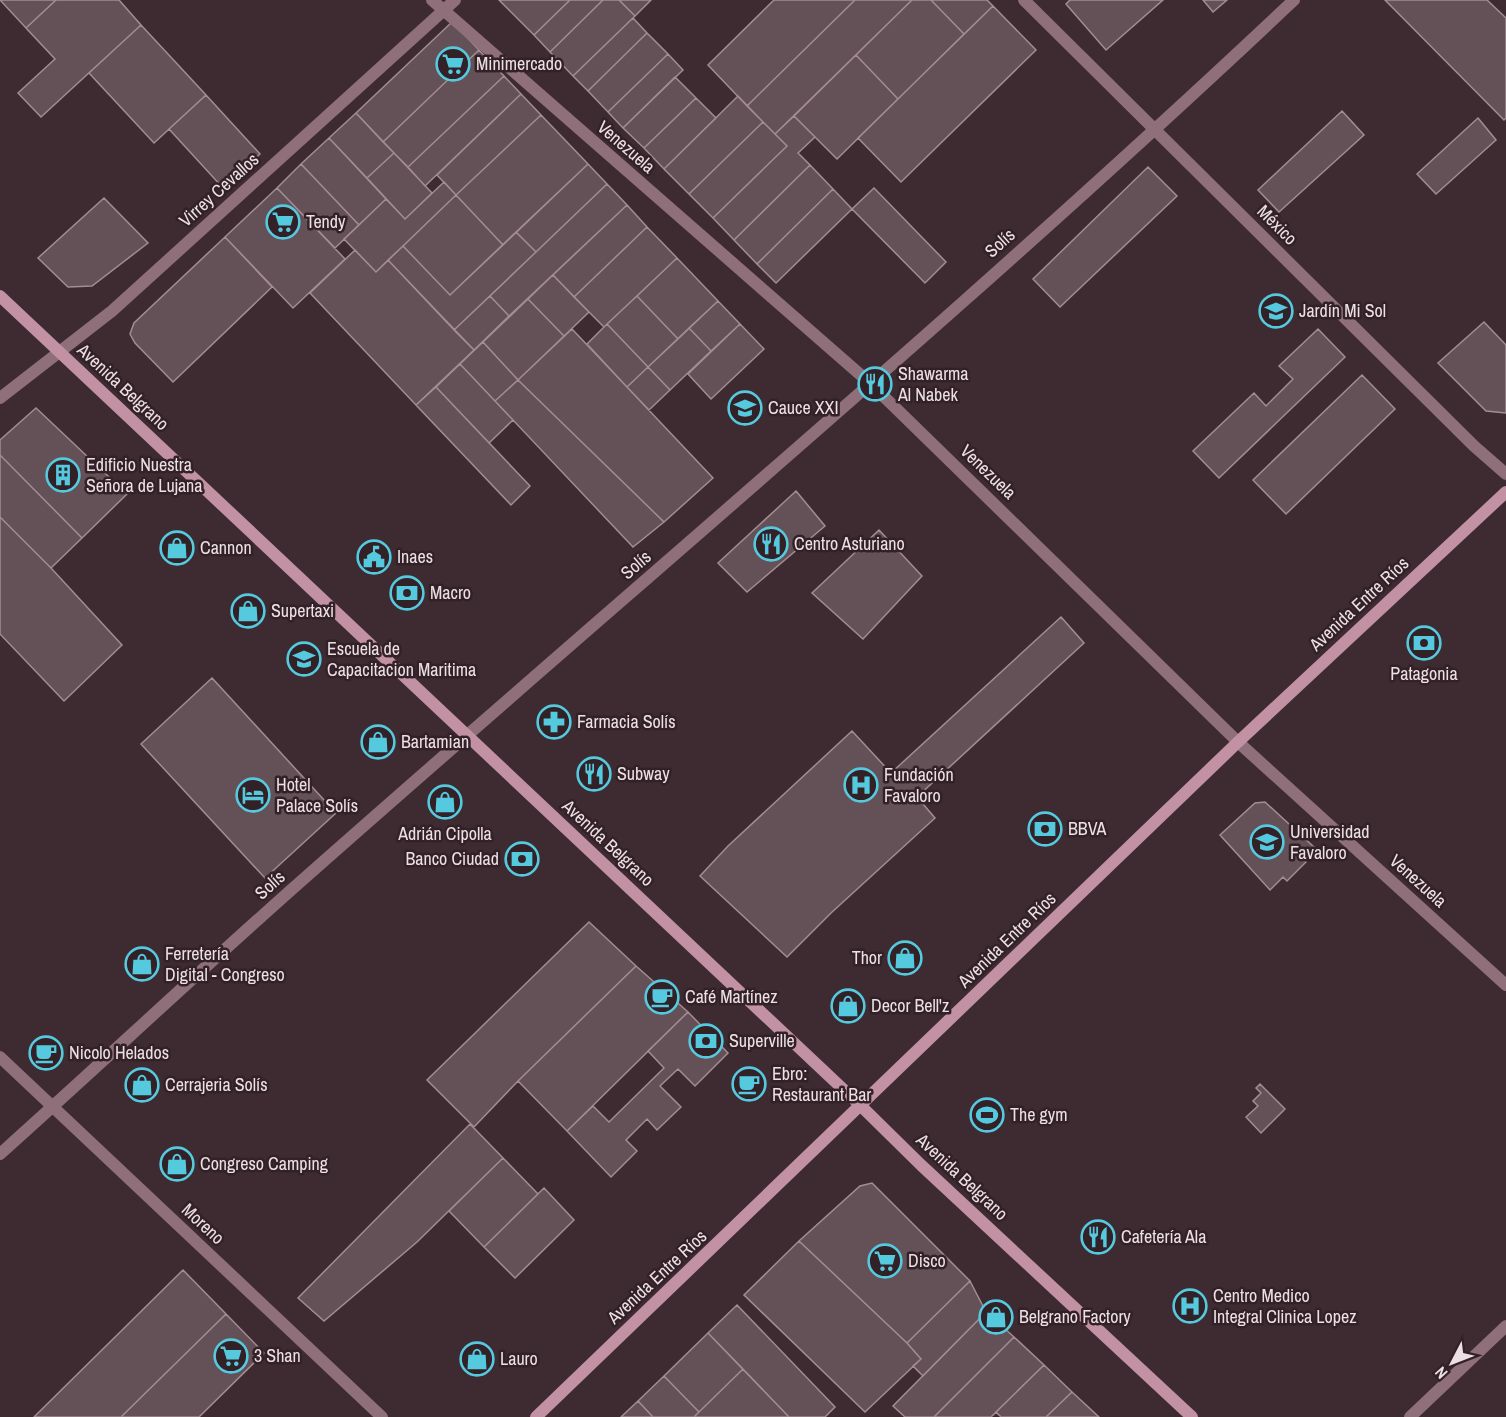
<svg xmlns="http://www.w3.org/2000/svg" width="1506" height="1417" font-family="'Archivo Narrow',sans-serif">
  <style>
    .building { fill: #645057; stroke: #a38c94; stroke-width: 1.5 }
    .lines { fill: none; stroke-linecap: round; stroke-linejoin: round }
    .minor { stroke: #8e6f7a; stroke-width: 12 }
    .tertiary { stroke: #8e6f7a; stroke-width: 12 }
    .secondary { stroke: #c291a3; stroke-width: 12 }
    .labels { text-anchor: middle; stroke-width: 5; stroke-linejoin: round; paint-order: stroke }
    .poi-label { font-size: 18px; fill: #ede0e4; stroke: #332128; text-anchor: start }
    .street-label { font-size: 18px; fill: #ede0e4; stroke: #332128 }
  </style>
  <rect width="100%" height="100%" fill="#3e2b32"/>
  <path class="building" d="M 0,0 L 56,0 L 26,28 Z
    M 56,0 L 119,0 L 141,25 L 41,117 L 18,93 L 55,59 L 26,28 Z
    M 499,0 L 570,0 L 534,35 Z
    M 570,0 L 603,0 L 550,52 L 534,35 Z
    M 603,0 L 619,0 L 635,16 L 573,76 L 550,52 Z
    M 619,0 L 651,0 L 635,16 Z
    M 774,0 L 855,0 L 747,106 L 708,65 Z
    M 855,0 L 912,0 L 775,134 L 747,106 Z
    M 912,0 L 931,0 L 964,34 L 898,99 L 856,55 Z
    M 931,0 L 987,0 L 993,6 L 964,34 Z
    M 1070,0 L 1163,0 L 1106,50 L 1066,4 Z
    M 1203,0 L 1227,0 L 1213,12 Z
    M 1385,0 L 1487,0 L 1506,18 L 1506,118 L 1504,120 Z
    M 993,6 L 1036,50 L 901,182 L 858,138 Z
    M 633,18 L 647,33 L 588,91 L 573,76 Z
    M 452,22 L 479,50 L 383,142 L 356,113 Z
    M 141,25 L 206,95 L 154,143 L 89,73 Z
    M 647,33 L 668,54 L 608,112 L 588,91 Z
    M 479,50 L 504,76 L 408,167 L 383,142 Z
    M 668,54 L 683,70 L 623,128 L 608,112 Z
    M 856,55 L 898,99 L 837,159 L 794,116 Z
    M 504,76 L 521,94 L 425,186 L 408,167 Z
    M 675,77 L 696,98 L 644,148 L 623,128 Z
    M 521,94 L 541,115 L 456,195 L 437,175 Z
    M 206,95 L 260,154 L 223,188 L 169,129 Z
    M 738,96 L 763,122 L 689,194 L 664,169 Z
    M 696,98 L 716,118 L 664,169 L 644,148 Z
    M 1342,111 L 1364,135 L 1279,212 L 1258,190 Z
    M 356,113 L 394,153 L 367,178 L 329,138 Z
    M 541,115 L 588,164 L 503,245 L 456,195 Z
    M 794,116 L 815,137 L 798,153 L 810,165 L 734,240 L 713,218 L 787,146 L 775,134 Z
    M 1478,118 L 1496,140 L 1436,194 L 1417,174 Z
    M 763,122 L 787,146 L 713,218 L 689,194 Z
    M 329,138 L 386,199 L 359,225 L 301,164 Z
    M 394,153 L 432,193 L 405,219 L 367,178 Z
    M 301,164 L 359,225 L 335,248 L 277,188 Z
    M 588,164 L 607,184 L 536,252 L 516,232 Z
    M 810,165 L 833,189 L 757,264 L 734,240 Z
    M 1148,167 L 1177,196 L 1060,307 L 1033,279 Z
    M 444,182 L 456,195 L 376,272 L 344,239 L 386,199 L 405,219 Z
    M 607,184 L 627,205 L 509,316 L 490,296 Z
    M 277,188 L 345,259 L 293,308 L 225,237 Z
    M 874,188 L 946,262 L 925,283 L 852,209 Z
    M 833,189 L 852,209 L 776,283 L 757,264 Z
    M 456,195 L 503,245 L 450,295 L 403,246 Z
    M 104,198 L 148,243 L 92,286 L 68,287 L 38,258 Z
    M 627,205 L 647,227 L 574,297 L 553,275 Z
    M 647,227 L 677,258 L 604,327 L 574,297 Z
    M 516,232 L 536,252 L 454,330 L 388,260 L 403,246 L 450,295 Z
    M 225,237 L 272,287 L 173,382 L 135,343 L 130,334 L 134,323 Z
    M 355,250 L 376,272 L 388,260 L 474,350 L 416,405 L 310,293 Z
    M 677,258 L 718,301 L 678,339 L 637,296 Z
    M 553,275 L 589,312 L 564,336 L 528,299 Z
    M 490,296 L 509,316 L 474,350 L 454,330 Z
    M 637,296 L 678,339 L 648,367 L 607,324 Z
    M 528,299 L 564,336 L 518,380 L 483,342 Z
    M 718,301 L 740,324 L 711,351 L 689,328 Z
    M 1484,322 L 1506,345 L 1506,413 L 1486,411 L 1438,363 Z
    M 607,324 L 648,367 L 627,387 L 587,344 Z
    M 740,324 L 764,349 L 711,399 L 688,374 Z
    M 689,328 L 711,351 L 670,390 L 648,367 Z
    M 572,329 L 713,478 L 664,522 L 518,380 Z
    M 1318,329 L 1345,357 L 1219,478 L 1193,451 L 1254,393 L 1266,406 L 1293,379 L 1279,366 Z
    M 483,342 L 518,380 L 495,401 L 460,364 Z
    M 460,364 L 513,420 L 489,443 L 436,387 Z
    M 648,367 L 670,390 L 649,410 L 627,387 Z
    M 1362,375 L 1395,409 L 1286,514 L 1253,480 Z
    M 518,380 L 664,522 L 633,547 L 495,401 Z
    M 436,387 L 530,486 L 511,505 L 416,405 Z
    M 36,408 L 127,494 L 82,538 L 0,455 L 0,440 Z
    M 0,455 L 82,538 L 51,568 L 0,517 Z
    M 796,491 L 825,526 L 747,592 L 718,563 Z
    M 0,517 L 51,568 L 122,645 L 64,701 L 0,634 Z
    M 879,530 L 922,576 L 863,639 L 812,593 Z
    M 1061,617 L 1084,643 L 917,797 L 935,818 L 831,913 L 787,957 L 700,876 L 728,846 L 852,731 L 891,773 Z
    M 212,678 L 336,813 L 265,878 L 141,744 Z
    M 1265,802 L 1315,848 L 1303,858 L 1306,862 L 1287,881 L 1283,877 L 1270,890 L 1220,835 L 1255,803 Z
    M 589,922 L 636,966 L 518,1081 L 474,1127 L 427,1080 Z
    M 636,966 L 688,1012 L 567,1131 L 518,1081 Z
    M 688,1012 L 728,1053 L 695,1086 L 678,1069 L 660,1086 L 681,1107 L 657,1130 L 647,1119 L 626,1140 L 637,1151 L 611,1177 L 567,1131 L 593,1106 L 609,1122 L 664,1068 L 648,1051 Z
    M 1260,1084 L 1285,1109 L 1261,1133 L 1246,1117 L 1258,1106 L 1253,1101 L 1261,1093 L 1256,1088 Z
    M 470,1124 L 503,1158 L 417,1242 L 324,1321 L 298,1298 Z
    M 503,1158 L 538,1194 L 484,1247 L 449,1211 Z
    M 872,1183 L 970,1281 L 907,1343 L 799,1241 L 860,1186 Z
    M 544,1188 L 574,1220 L 515,1278 L 484,1247 Z
    M 799,1241 L 907,1343 L 921,1359 L 865,1412 L 744,1295 Z
    M 183,1270 L 226,1314 L 121,1417 L 34,1417 Z
    M 970,1281 L 986,1312 L 923,1376 L 913,1366 L 921,1359 L 907,1343 Z
    M 737,1305 L 835,1407 L 825,1417 L 789,1417 L 708,1333 Z
    M 986,1312 L 1014,1337 L 934,1417 L 905,1417 L 893,1406 Z
    M 226,1314 L 264,1353 L 199,1417 L 121,1417 Z
    M 708,1333 L 743,1369 L 699,1412 L 664,1376 Z
    M 1014,1337 L 1044,1365 L 991,1417 L 934,1417 Z
    M 1044,1365 L 1072,1392 L 1046,1417 L 1001,1417 L 996,1412 Z
    M 743,1369 L 789,1417 L 694,1417 L 699,1412 Z
    M 664,1376 L 699,1412 L 694,1417 L 653,1417 L 638,1401 Z
    M 1072,1392 L 1099,1417 L 1046,1417 Z
    M 638,1401 L 653,1417 L 621,1417 Z"/>
  <g class="lines">
    <path class="minor" d="M 432,0 L 871,384 L 1238,742 L 1506,985
      M 1024,0 L 1474,446 L 1506,474
      M 0,398 L 112,311 L 455,0
      M 0,1057 L 382,1417
      M 0,1154 C 106,1059 209,962 316,868 C 643,579 977,299 1294,0"/>
    <path class="tertiary" d="M 1410,1417 L 1506,1326"/>
    <path class="secondary" d="M 0,296 L 861,1106 L 921,1165 L 1192,1417
      M 536,1417 L 1238,742 L 1506,492"/>
  </g>
  <defs>
    <g id="supermarket-ring" transform="scale(1.725)"><circle r="9.5" fill="#332128" stroke="#55cadf" stroke-width="1.5"/><path d="M-6-5.5h2.5l.6 2H6L4.5 2H-2.5L-4.4-4H-6ZM-1.5 3.2a1.3 1.3 0 1 0 .1 0ZM3 3.2a1.3 1.3 0 1 0 .1 0Z" fill="#55cadf"/></g>
    <g id="school-ring" transform="scale(1.725)"><circle r="9.5" fill="#332128" stroke="#55cadf" stroke-width="1.5"/><path d="M0-5L7-2L0 1L-7-2ZM-4 1L0 2.5L4 1V4Q0 6-4 4Z" fill="#55cadf"/></g>
    <g id="restaurant-ring" transform="scale(1.725)"><circle r="9.5" fill="#332128" stroke="#55cadf" stroke-width="1.5"/><path d="M-5-6h1v4h1v-4h1v4h1v-4h1v5L-1.5 .5V6h-2V.5L-5-1ZM5-6V6H3V1.5H1.5Q1.5-4 5-6Z" fill="#55cadf"/></g>
    <g id="building-ring" transform="scale(1.725)"><circle r="9.5" fill="#332128" stroke="#55cadf" stroke-width="1.5"/><path d="M-4-6H4V6H1V3H-1V6H-4ZM-2.5-4.3h1.7v1.8h-1.7ZM.8-4.3h1.7v1.8H.8ZM-2.5-1h1.7V.8h-1.7ZM.8-1h1.7V.8H.8Z" fill="#55cadf"/></g>
    <g id="shop-ring" transform="scale(1.725)"><circle r="9.5" fill="#332128" stroke="#55cadf" stroke-width="1.5"/><path d="M-5-2.5h2.3a2.7 3.5 0 0 1 5.4 0H5L5.5 6h-11ZM-1.5-2.5h3a1.5 2.3 0 0 0-3 0Z" fill="#55cadf"/></g>
    <g id="civic-ring" transform="scale(1.725)"><circle r="9.5" fill="#332128" stroke="#55cadf" stroke-width="1.5"/><path d="M-.6-6.5H3V-4.5H.6V-3L4-1V1h2V6H-6V1h2V-1L-.6-3ZM-1.2 2.5V6h2.4V2.5Z" fill="#55cadf"/></g>
    <g id="bank-ring" transform="scale(1.725)"><circle r="9.5" fill="#332128" stroke="#55cadf" stroke-width="1.5"/><path d="M-6-4H6V4H-6ZM0-2.3a2.3 2.3 0 1 0 0 4.6a2.3 2.3 0 1 0 0-4.6Z" fill="#55cadf"/></g>
    <g id="university-ring" transform="scale(1.725)"><circle r="9.5" fill="#332128" stroke="#55cadf" stroke-width="1.5"/><path d="M0-5L7-2L0 1L-7-2ZM-4 1L0 2.5L4 1V4Q0 6-4 4Z" fill="#55cadf"/></g>
    <g id="pharmacy-ring" transform="scale(1.725)"><circle r="9.5" fill="#332128" stroke="#55cadf" stroke-width="1.5"/><path d="M-2-6h4v4h4v4h-4v4h-4v-4h-4v-4h4Z" fill="#55cadf"/></g>
    <g id="hospital-ring" transform="scale(1.725)"><circle r="9.5" fill="#332128" stroke="#55cadf" stroke-width="1.5"/><path d="M-5-5h3v3.5h4V-5h3V5h-3V1.5h-4V5h-3Z" fill="#55cadf"/></g>
    <g id="hotel-ring" transform="scale(1.725)"><circle r="9.5" fill="#332128" stroke="#55cadf" stroke-width="1.5"/><path d="M-6-4.5h1.5V1H6V5H4.5V3h-9V5H-6ZM-4 0a1.8 1.8 0 1 1 3.6 0ZM.5 0V-2.5h3Q6-2.5 6 0Z" fill="#55cadf"/></g>
    <g id="cafe-ring" transform="scale(1.725)"><circle r="9.5" fill="#332128" stroke="#55cadf" stroke-width="1.5"/><path d="M-5.5-4.5H6V0H3Q3 3.5 0 3.5H-2.5Q-5.5 3.5-5.5 0ZM3-3.2v2h1.7v-2ZM-6 4.5H4V6H-6Z" fill="#55cadf"/></g>
    <g id="stadium-ring" transform="scale(1.725)"><circle r="9.5" fill="#332128" stroke="#55cadf" stroke-width="1.5"/><path d="M0-5a6.5 5 0 1 0 0 10a6.5 5 0 1 0 0-10ZM-3.5-1.8h7v3.6h-7Z" fill="#55cadf"/></g>
  </defs>
  <g fill-rule="evenodd">
    <use href="#supermarket-ring" x="453" y="64"/>
    <use href="#supermarket-ring" x="283" y="222"/>
    <use href="#school-ring" x="1276" y="311"/>
    <use href="#restaurant-ring" x="875" y="384"/>
    <use href="#school-ring" x="745" y="408"/>
    <use href="#building-ring" x="63" y="475"/>
    <use href="#restaurant-ring" x="771" y="544"/>
    <use href="#shop-ring" x="177" y="548"/>
    <use href="#civic-ring" x="374" y="557"/>
    <use href="#bank-ring" x="407" y="593"/>
    <use href="#shop-ring" x="248" y="611"/>
    <use href="#bank-ring" x="1424" y="643"/>
    <use href="#university-ring" x="304" y="659"/>
    <use href="#pharmacy-ring" x="554" y="722"/>
    <use href="#shop-ring" x="378" y="742"/>
    <use href="#restaurant-ring" x="594" y="774"/>
    <use href="#hospital-ring" x="861" y="785"/>
    <use href="#hotel-ring" x="253" y="795"/>
    <use href="#shop-ring" x="445" y="802"/>
    <use href="#bank-ring" x="1045" y="829"/>
    <use href="#university-ring" x="1267" y="842"/>
    <use href="#bank-ring" x="522" y="859"/>
    <use href="#shop-ring" x="905" y="958"/>
    <use href="#shop-ring" x="142" y="964"/>
    <use href="#cafe-ring" x="662" y="997"/>
    <use href="#shop-ring" x="848" y="1006"/>
    <use href="#bank-ring" x="706" y="1041"/>
    <use href="#cafe-ring" x="46" y="1053"/>
    <use href="#cafe-ring" x="749" y="1084"/>
    <use href="#shop-ring" x="142" y="1085"/>
    <use href="#stadium-ring" x="987" y="1115"/>
    <use href="#shop-ring" x="177" y="1164"/>
    <use href="#restaurant-ring" x="1098" y="1237"/>
    <use href="#supermarket-ring" x="885" y="1261"/>
    <use href="#hospital-ring" x="1190" y="1306"/>
    <use href="#shop-ring" x="996" y="1317"/>
    <use href="#supermarket-ring" x="231" y="1356"/>
    <use href="#shop-ring" x="477" y="1359"/>
  </g>
  <g class="labels">
    <g class="poi-label">
      <text x="476" y="70">Minimercado</text>
      <text x="306" y="228">Tendy</text>
      <text x="1299" y="317">Jardín Mi Sol</text>
      <text x="898" y="380">Shawarma<tspan x="898" dy="21">Al Nabek</tspan></text>
      <text x="768" y="414">Cauce XXI</text>
      <text x="86" y="471">Edificio Nuestra<tspan x="86" dy="21">Señora de Lujana</tspan></text>
      <text x="794" y="550">Centro Asturiano</text>
      <text x="200" y="554">Cannon</text>
      <text x="397" y="563">Inaes</text>
      <text x="430" y="599">Macro</text>
      <text x="271" y="617">Supertaxi</text>
      <text x="327" y="655">Escuela de<tspan x="327" dy="21">Capacitacion Maritima</tspan></text>
      <text x="1424" y="680" text-anchor="middle">Patagonia</text>
      <text x="577" y="728">Farmacia Solís</text>
      <text x="401" y="748">Bartamian</text>
      <text x="617" y="780">Subway</text>
      <text x="884" y="781">Fundación<tspan x="884" dy="21">Favaloro</tspan></text>
      <text x="276" y="791">Hotel<tspan x="276" dy="21">Palace Solís</tspan></text>
      <text x="1068" y="835">BBVA</text>
      <text x="1290" y="838">Universidad<tspan x="1290" dy="21">Favaloro</tspan></text>
      <text x="445" y="840" text-anchor="middle">Adrián Cipolla</text>
      <text x="499" y="865" text-anchor="end">Banco Ciudad</text>
      <text x="165" y="960">Ferretería<tspan x="165" dy="21">Digital - Congreso</tspan></text>
      <text x="882" y="964" text-anchor="end">Thor</text>
      <text x="685" y="1003">Café Martínez</text>
      <text x="871" y="1012">Decor Bell'z</text>
      <text x="729" y="1047">Superville</text>
      <text x="69" y="1059">Nicolo Helados</text>
      <text x="772" y="1080">Ebro:<tspan x="772" dy="21">Restaurant Bar</tspan></text>
      <text x="165" y="1091">Cerrajeria Solís</text>
      <text x="1010" y="1121">The gym</text>
      <text x="200" y="1170">Congreso Camping</text>
      <text x="1121" y="1243">Cafetería Ala</text>
      <text x="908" y="1267">Disco</text>
      <text x="1213" y="1302">Centro Medico<tspan x="1213" dy="21">Integral Clinica Lopez</tspan></text>
      <text x="1019" y="1323">Belgrano Factory</text>
      <text x="254" y="1362">3 Shan</text>
      <text x="500" y="1365">Lauro</text>
    </g>
    <g class="street-label">
      <text transform="translate(626 147) rotate(41)" y="6">Venezuela</text>
      <text transform="translate(219 190) rotate(-42)" y="6">Virrey Cevallos</text>
      <text transform="translate(1277 225) rotate(45)" y="6">México</text>
      <text transform="translate(1000 243) rotate(-42)" y="6">Solís</text>
      <text transform="translate(123 387) rotate(43)" y="6">Avenida Belgrano</text>
      <text transform="translate(988 472) rotate(44)" y="6">Venezuela</text>
      <text transform="translate(636 565) rotate(-41)" y="6">Solís</text>
      <text transform="translate(1359 604) rotate(-43)" y="6">Avenida Entre Ríos</text>
      <text transform="translate(608 843) rotate(43)" y="6">Avenida Belgrano</text>
      <text transform="translate(1418 881) rotate(42)" y="6">Venezuela</text>
      <text transform="translate(270 885) rotate(-42)" y="6">Solís</text>
      <text transform="translate(1007 940) rotate(-44)" y="6">Avenida Entre Ríos</text>
      <text transform="translate(962 1177) rotate(43)" y="6">Avenida Belgrano</text>
      <text transform="translate(203 1224) rotate(43)" y="6">Moreno</text>
      <text transform="translate(657 1277) rotate(-43)" y="6">Avenida Entre Ríos</text>
    </g>
  </g>
  <g transform="translate(1452 1363) rotate(228)" stroke="#332128" stroke-width="4.5" paint-order="stroke">
  <path d="M0-4.5L10 22L0 15L-10 22Z" fill="#ede0e4"/>
  <text y="-9" font-size="16" font-weight="bold" text-anchor="middle" fill="#ede0e4">N</text>
  </g>
</svg>
